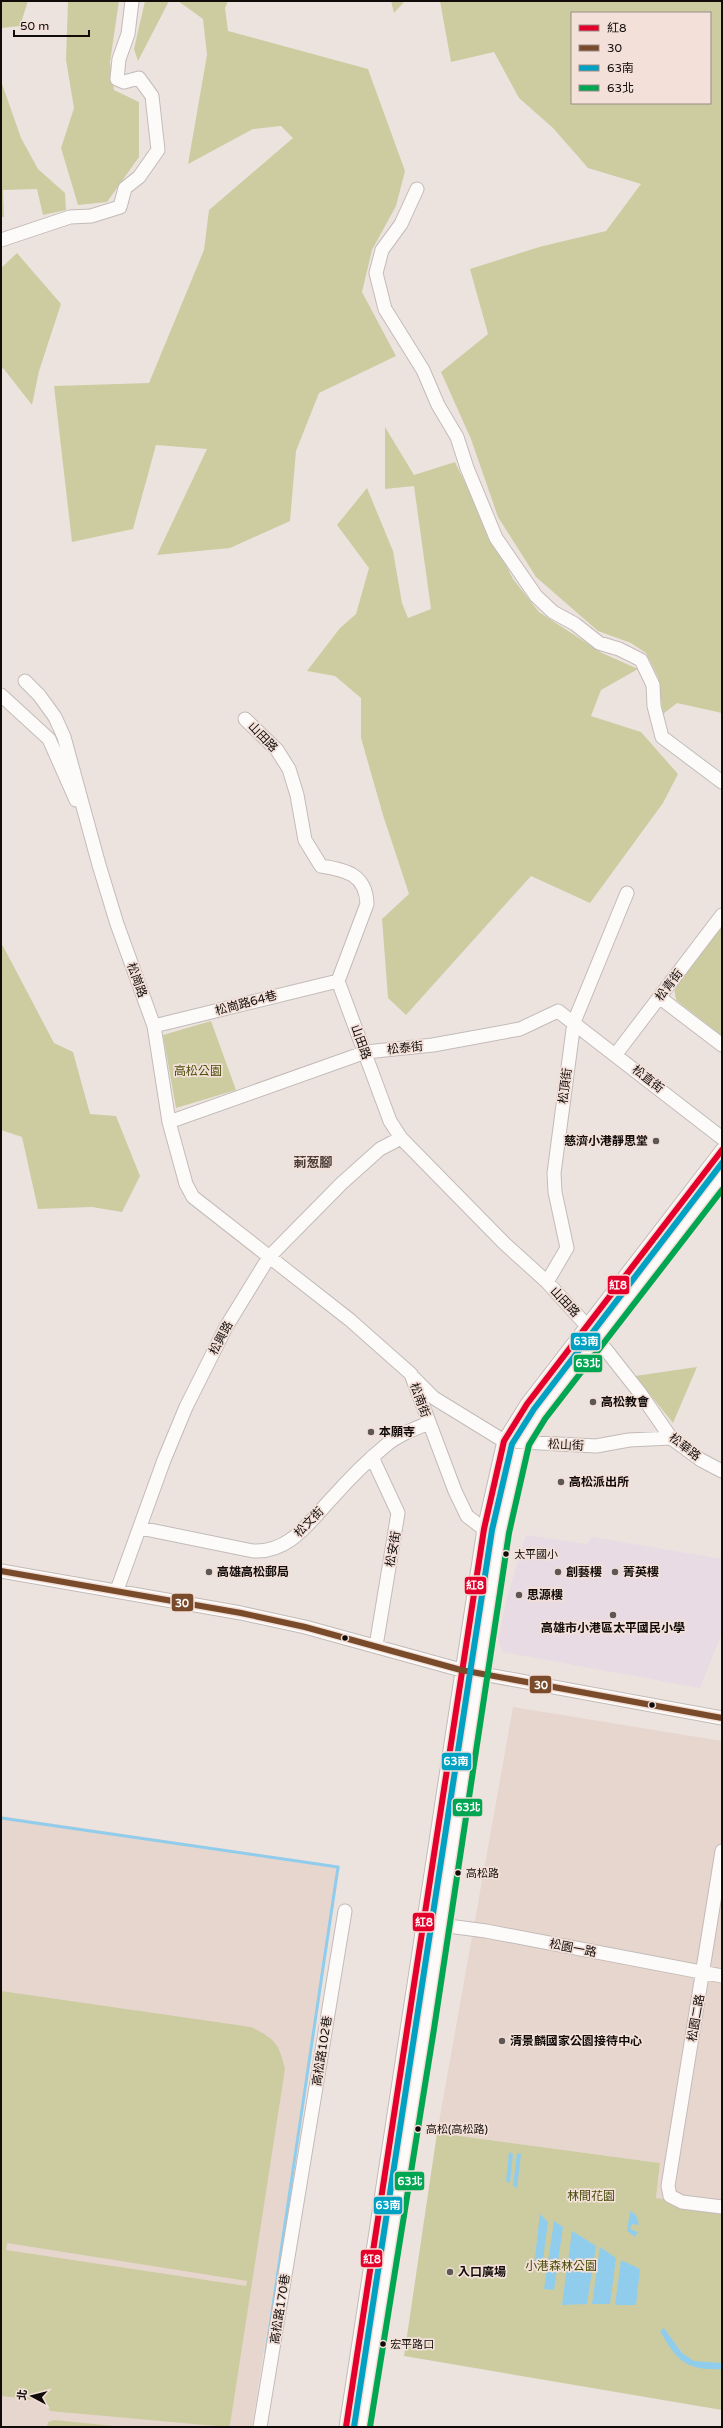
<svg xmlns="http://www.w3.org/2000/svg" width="723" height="2428" font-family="'Varela Round','Noto Sans TC',sans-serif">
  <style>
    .built { fill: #e7d6ce }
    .education { fill: #e8dbe3 }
    .green { fill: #cdcca1; fill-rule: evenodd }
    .water { fill: #90cdec }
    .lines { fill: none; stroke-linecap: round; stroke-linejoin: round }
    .stream { stroke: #90cdec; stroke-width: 3 }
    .minor-casing { stroke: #c3bbb8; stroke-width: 15 }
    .minor { stroke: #fcfbfa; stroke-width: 13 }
    .bus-1-casing { stroke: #f2e0d9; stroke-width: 9 }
    .bus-2-casing { stroke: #f2e0d9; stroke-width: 9 }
    .bus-3-casing { stroke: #f2e0d9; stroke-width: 9 }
    .bus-4-casing { stroke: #f2e0d9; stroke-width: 9 }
    .bus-1 { stroke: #e4002b; stroke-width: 6 }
    .bus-2 { stroke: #7a4b2a; stroke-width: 6 }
    .bus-3 { stroke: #01a1c4; stroke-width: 6 }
    .bus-4 { stroke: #00a651; stroke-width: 6 }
    .poi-dot { fill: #5e5754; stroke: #f2e0d9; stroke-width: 1.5 }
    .bus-dot { fill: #110b09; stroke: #f2e0d9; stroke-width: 1.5 }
    .labels { text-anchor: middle; stroke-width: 3.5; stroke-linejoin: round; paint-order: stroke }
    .bus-label { font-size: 11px; fill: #110b09; stroke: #f2e0d9; text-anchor: start }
    .street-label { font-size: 12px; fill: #110b09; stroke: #f2e0d9 }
    .park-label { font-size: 12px; fill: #484b06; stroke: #f2e0d9 }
    .poi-label { font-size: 12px; font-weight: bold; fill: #110b09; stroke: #f2e0d9; text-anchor: start }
    .neighbourhood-label { font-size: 13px; font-weight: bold; fill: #483a35; stroke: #f2e0d9 }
    .line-badge { stroke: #f2e0d9; stroke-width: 1.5 }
    .badge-label { font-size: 11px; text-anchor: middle; font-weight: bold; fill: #fff }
  </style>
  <rect width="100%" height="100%" fill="#ece3df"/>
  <path class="built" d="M 513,1707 L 722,1741 L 722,2207 L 656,2198 L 660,2163 L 437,2133 Z
    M 1,1816 L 340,1866 L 252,2427 L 1,2427 Z"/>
  <path class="education" d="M 526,1535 L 587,1544 L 592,1537 L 722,1559 L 722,1633 L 700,1688 L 502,1652 L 498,1639 L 507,1597 Z"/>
  <path class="green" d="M 1,1 L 28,1 L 20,26 L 1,28 Z
    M 68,1 L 119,1 L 110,62 L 114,90 L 139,102 L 139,157 L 107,202 L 78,205 L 61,148 L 74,108 L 66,60 Z
    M 145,1 L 169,1 L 138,61 L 134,49 Z
    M 178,1 L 228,1 L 225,8 L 228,31 L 368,69 L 405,171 L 396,206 L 372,250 L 362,292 L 396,356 L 319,393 L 296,451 L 290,521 L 230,548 L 157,555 L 207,449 L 156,445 L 133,529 L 72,542 L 54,386 L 149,383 L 204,250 L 209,210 L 293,138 L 281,126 L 253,129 L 188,164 L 207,55 L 203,19 Z
    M 391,1 L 405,1 L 394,13 Z
    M 440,1 L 722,1 L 722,713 L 677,703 L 663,714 L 658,677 L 646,653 L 631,643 L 598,631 L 536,577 L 498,517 L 471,439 L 441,372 L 488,334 L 470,269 L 539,247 L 606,231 L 641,184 L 588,168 L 553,128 L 519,98 L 494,52 L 451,62 ZM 572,13 L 710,13 L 710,103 L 572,103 Z
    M 1,81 L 21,138 L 38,169 L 65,193 L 66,210 L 43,215 L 37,189 L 3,190 L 4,217 L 1,217 Z
    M 17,253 L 61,304 L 39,371 L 32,405 L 3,368 L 1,369 L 1,268 Z
    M 385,427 L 414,475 L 455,462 L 513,579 L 539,612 L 602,653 L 638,669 L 601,690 L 591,716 L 641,732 L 678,774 L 663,803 L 590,903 L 531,876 L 406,1015 L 388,998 L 382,919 L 409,894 L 383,815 L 361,738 L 361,698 L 335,676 L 307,671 L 340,628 L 356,614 L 369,568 L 337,525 L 367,488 L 393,551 L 402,603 L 408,618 L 431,609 L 414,486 L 385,489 Z
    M 722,925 L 722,1036 L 676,1000 L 674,988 Z
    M 1,946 L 3,946 L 54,1043 L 73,1052 L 90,1114 L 116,1116 L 140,1176 L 122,1212 L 92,1207 L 38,1209 L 22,1137 L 1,1130 Z
    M 211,1021 L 236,1090 L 176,1108 L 163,1035 Z
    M 697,1367 L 673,1423 L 635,1376 Z
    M 1,1991 L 251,2027 C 275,2039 279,2043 285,2069 L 230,2425 L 227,2427 L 50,2411 L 44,2401 L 1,2396 ZM 7,2243 L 247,2281 L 246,2286 L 6,2250 Z
    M 437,2133 L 660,2163 L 656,2198 L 722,2207 L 722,2410 L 404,2356 Z
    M 54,2420 L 124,2427 L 47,2427 L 48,2422 Z"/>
  <path class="water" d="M 509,2152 L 513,2154 L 510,2183 L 506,2181 Z
    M 517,2153 L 521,2154 L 517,2188 L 513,2186 Z
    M 630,2211 L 636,2215 L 639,2225 L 632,2224 L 630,2229 L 638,2232 L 635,2237 L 627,2231 Z
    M 540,2214 L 548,2222 L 542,2267 L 534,2266 Z
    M 554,2221 L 563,2227 L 554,2290 L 544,2289 Z
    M 572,2231 L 596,2246 L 587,2304 L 562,2305 Z
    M 600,2247 L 616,2258 L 610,2304 L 592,2304 Z
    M 621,2260 L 640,2269 L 636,2305 L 615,2305 Z
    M 664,2328 L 682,2353 L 694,2361 L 722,2363 L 722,2369 C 686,2371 676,2360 660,2331 Z"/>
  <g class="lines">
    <path class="stream" d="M 1,1818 L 338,1867 L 266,2352"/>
    <g class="minor-casing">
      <path id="minor" d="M 417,189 L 401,224 L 382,250 L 376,273 L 385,309 L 423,370 L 438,405 L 457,437 L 467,468 L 496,538 L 536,596 L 553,612 L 575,624 L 599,643 L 619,649 L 641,660 L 653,685 L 654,706 L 662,737 L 722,782
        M 1,240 L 70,217 L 91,216 L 120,207 L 125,188 L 139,177 L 158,150 L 152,96 L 139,78 L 124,82 L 117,79 L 119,59 L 128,34 L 132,1
        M 25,681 L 39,695 L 55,717 L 64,737 L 99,865 L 117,924 L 154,1026 L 169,1122 L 186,1184 L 193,1197 L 350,1320 L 411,1374 L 455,1491 L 467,1516 L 484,1529 L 490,1530
        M 1,695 L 49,739 L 76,800
        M 245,719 L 277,750 L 289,769 L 297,795 L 305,840 L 321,866 C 346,870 366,874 367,904 L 338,981 L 390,1121 L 401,1138 L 504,1243 L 547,1282 L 588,1327 L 640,1393 L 671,1438 L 701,1460 L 722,1471
        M 659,997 L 722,1045
        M 154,1026 L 338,981
        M 616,1054 L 722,915
        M 169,1122 L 366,1052 L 433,1045 L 520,1029 L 558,1011 L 722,1138
        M 547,1282 L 567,1248 L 555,1192 L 554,1173 L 574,1022 L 627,893
        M 414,1378 L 434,1398 L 504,1441 L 596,1446 L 629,1440 L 671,1438
        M 372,1457 L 398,1513 L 376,1646
        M 140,1528 L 253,1551 C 290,1553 310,1521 333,1497 C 349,1479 367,1461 385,1446 C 398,1435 414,1429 429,1423
        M 1,1571 L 241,1613 L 305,1627 L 461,1670 L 722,1718
        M 117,1590 L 164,1460 L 186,1407 L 226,1327 L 269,1257 L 342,1183 L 380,1149 L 401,1138
        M 722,1851 L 668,2186 L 670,2196 L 682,2202 L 722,2207
        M 433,1924 L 486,1931 L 722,1976
        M 260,2427 L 345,1911
        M 346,2427 L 484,1529 L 504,1441 L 527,1404 L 722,1150
        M 362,2427 L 426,2028 L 501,1532 L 521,1442 L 538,1414 L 722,1177"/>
    </g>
    <use href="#minor" class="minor"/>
    <g class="bus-1-casing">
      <path id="bus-1" d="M 346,2427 L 484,1529 L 504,1441 L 527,1404 L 722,1150"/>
    </g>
    <g class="bus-2-casing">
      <path id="bus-2" d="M 1,1571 L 241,1613 L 305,1627 L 461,1670 L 722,1718"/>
    </g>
    <g class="bus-3-casing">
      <path id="bus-3" d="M 354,2427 L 492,1530 L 512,1444 L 534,1409 L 722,1163"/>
    </g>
    <g class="bus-4-casing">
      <path id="bus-4" d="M 370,2427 L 434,2029 L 509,1533 L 529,1445 L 545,1419 L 722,1190"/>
    </g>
    <use href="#bus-1" class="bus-1"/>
    <use href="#bus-2" class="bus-2"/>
    <use href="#bus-3" class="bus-3"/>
    <use href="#bus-4" class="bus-4"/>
  </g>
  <g class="poi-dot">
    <circle cx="656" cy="1141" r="4"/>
    <circle cx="593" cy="1402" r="4"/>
    <circle cx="371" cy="1432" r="4"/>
    <circle cx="561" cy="1482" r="4"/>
    <circle cx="209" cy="1572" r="4"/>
    <circle cx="558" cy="1572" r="4"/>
    <circle cx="615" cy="1572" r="4"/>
    <circle cx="519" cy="1595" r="4"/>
    <circle cx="613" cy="1615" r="4"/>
    <circle cx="502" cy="2041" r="4"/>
    <circle cx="450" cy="2272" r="4"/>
  </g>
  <g class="bus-dot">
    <circle cx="506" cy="1554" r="3.5"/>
    <circle cx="345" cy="1638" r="3.5"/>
    <circle cx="652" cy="1705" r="3.5"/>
    <circle cx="458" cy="1873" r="3.5"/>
    <circle cx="418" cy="2129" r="3.5"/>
    <circle cx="383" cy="2344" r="3.5"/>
  </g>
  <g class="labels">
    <g class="bus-label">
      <text x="514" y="1558">太平國小</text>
      <text x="466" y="1877">高松路</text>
      <text x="426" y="2133">高松(高松路)</text>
      <text x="390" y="2348">宏平路口</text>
    </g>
    <g class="street-label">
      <text transform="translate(263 737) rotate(46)" y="4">山田路</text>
      <text transform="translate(137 980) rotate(70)" y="4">松崗路</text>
      <text transform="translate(669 985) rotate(-52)" y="4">松青街</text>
      <text transform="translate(246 1003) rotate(-15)" y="4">松崗路64巷</text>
      <text transform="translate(361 1042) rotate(70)" y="4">山田路</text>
      <text transform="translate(405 1048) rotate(-6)" y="4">松泰街</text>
      <text transform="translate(648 1079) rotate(38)" y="4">松直街</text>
      <text transform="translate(565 1086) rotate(-83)" y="4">松頂街</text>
      <text transform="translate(565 1302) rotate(47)" y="4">山田路</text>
      <text transform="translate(221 1338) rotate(-62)" y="4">松興路</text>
      <text transform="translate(420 1400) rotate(70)" y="4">松南街</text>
      <text transform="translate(566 1445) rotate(3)" y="4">松山街</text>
      <text transform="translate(685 1447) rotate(38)" y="4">松華路</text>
      <text transform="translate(309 1522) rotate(-46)" y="4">松文街</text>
      <text transform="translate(393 1549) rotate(-80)" y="4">松安街</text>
      <text transform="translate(573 1948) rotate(11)" y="4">松園一路</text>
      <text transform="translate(696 2018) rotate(-80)" y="4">松園二路</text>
      <text transform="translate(322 2051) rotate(-81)" y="4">高松路102巷</text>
      <text transform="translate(280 2309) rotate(-81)" y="4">高松路170巷</text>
    </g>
    <g class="park-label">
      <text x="198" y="1075">高松公園</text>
      <text x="591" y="2200">林間花園</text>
      <text x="561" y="2270">小港森林公園</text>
    </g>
    <g class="poi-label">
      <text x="648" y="1145" text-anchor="end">慈濟小港靜思堂</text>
      <text x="601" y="1406">高松教會</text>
      <text x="379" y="1436">本願寺</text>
      <text x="569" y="1486">高松派出所</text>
      <text x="217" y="1576">高雄高松郵局</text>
      <text x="566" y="1576">創藝樓</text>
      <text x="623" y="1576">菁英樓</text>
      <text x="527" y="1599">思源樓</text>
      <text x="613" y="1632" text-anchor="middle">高雄市小港區太平國民小學</text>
      <text x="510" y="2045">清景麟國家公園接待中心</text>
      <text x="458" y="2276">入口廣場</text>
    </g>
    <g class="neighbourhood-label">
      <text x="313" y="1167">莿葱腳</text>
    </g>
  </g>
  <g class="line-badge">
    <rect x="607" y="1275" width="23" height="20" rx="4" fill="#e4002b"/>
    <rect x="570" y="1332" width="31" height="19" rx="4" fill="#01a1c4"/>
    <rect x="573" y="1354" width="30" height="19" rx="4" fill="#00a651"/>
    <rect x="464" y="1576" width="23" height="19" rx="4" fill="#e4002b"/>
    <rect x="171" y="1593" width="23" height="19" rx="4" fill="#7a4b2a"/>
    <rect x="529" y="1675" width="23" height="19" rx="4" fill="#7a4b2a"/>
    <rect x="441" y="1752" width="31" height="19" rx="4" fill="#01a1c4"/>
    <rect x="452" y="1798" width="31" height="19" rx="4" fill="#00a651"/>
    <rect x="412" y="1912" width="23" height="20" rx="4" fill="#e4002b"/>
    <rect x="394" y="2171" width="31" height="20" rx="4" fill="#00a651"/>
    <rect x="373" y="2196" width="30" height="19" rx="4" fill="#01a1c4"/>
    <rect x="360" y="2249" width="23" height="19" rx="4" fill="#e4002b"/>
  </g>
  <g class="badge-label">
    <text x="618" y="1289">紅8</text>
    <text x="586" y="1345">63南</text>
    <text x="588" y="1367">63北</text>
    <text x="475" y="1589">紅8</text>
    <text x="182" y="1607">30</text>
    <text x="541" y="1689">30</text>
    <text x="456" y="1765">63南</text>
    <text x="468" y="1811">63北</text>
    <text x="424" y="1926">紅8</text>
    <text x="410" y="2185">63北</text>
    <text x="388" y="2209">63南</text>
    <text x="372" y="2263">紅8</text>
  </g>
  <rect width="723" height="2428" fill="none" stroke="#110b09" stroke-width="4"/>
  <rect x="571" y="12" width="140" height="92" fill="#f2e0d9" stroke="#988b86"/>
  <rect x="579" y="25" width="20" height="6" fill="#e4002b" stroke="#988b86"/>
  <text x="607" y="32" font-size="12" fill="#110b09">紅8</text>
  <rect x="579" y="45" width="20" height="6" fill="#7a4b2a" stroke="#988b86"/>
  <text x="607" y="52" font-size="12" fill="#110b09">30</text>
  <rect x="579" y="65" width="20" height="6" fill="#01a1c4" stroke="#988b86"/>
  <text x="607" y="72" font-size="12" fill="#110b09">63南</text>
  <rect x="579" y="85" width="20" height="6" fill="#00a651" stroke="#988b86"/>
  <text x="607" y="92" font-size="12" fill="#110b09">63北</text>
  <g transform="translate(32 2396) rotate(277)" stroke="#f2e0d9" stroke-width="3" paint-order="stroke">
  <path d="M0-3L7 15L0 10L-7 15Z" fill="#110b09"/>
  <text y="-6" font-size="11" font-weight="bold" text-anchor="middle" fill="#110b09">北</text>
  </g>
  <path d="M14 30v6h75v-6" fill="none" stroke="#110b09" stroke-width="2"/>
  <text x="20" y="30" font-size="12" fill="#110b09" stroke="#f2e0d9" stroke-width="3" paint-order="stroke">50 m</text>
</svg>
